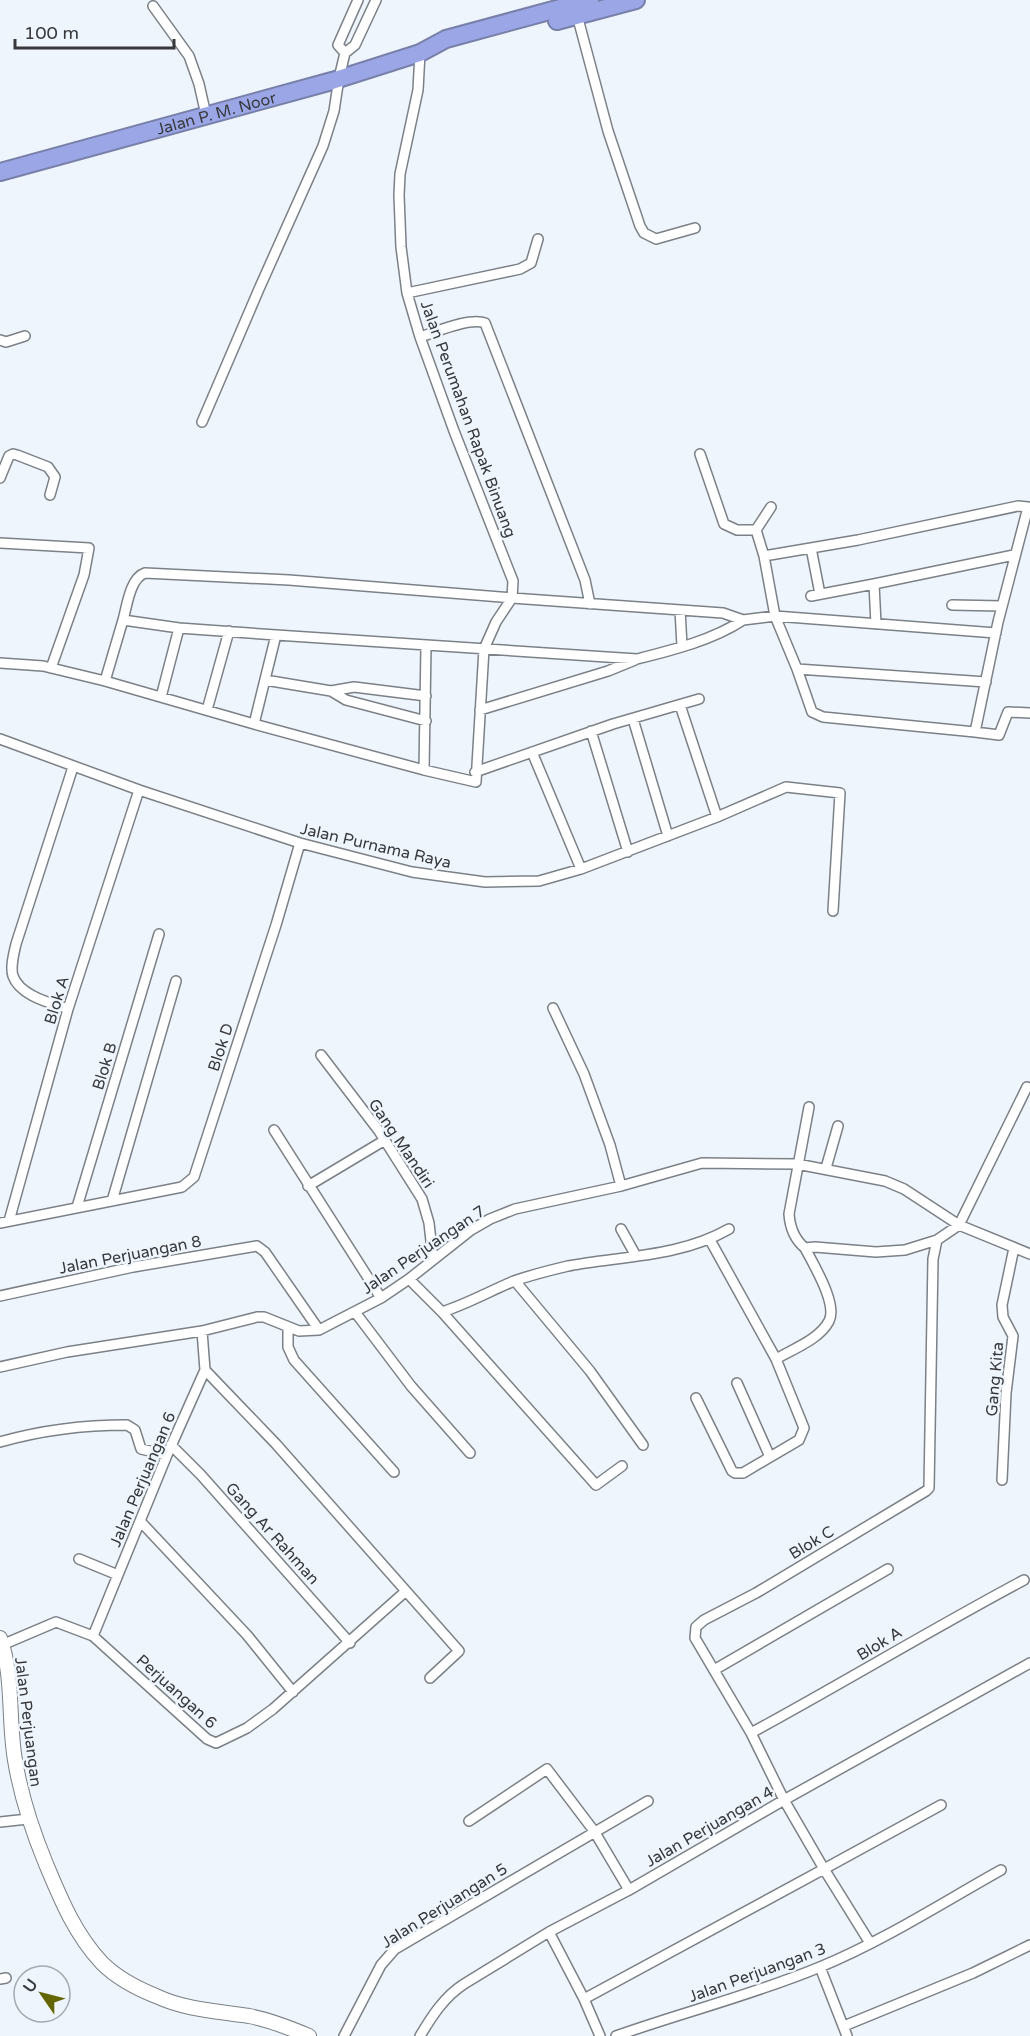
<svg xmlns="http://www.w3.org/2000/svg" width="1030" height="2036" font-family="'Varela Round',sans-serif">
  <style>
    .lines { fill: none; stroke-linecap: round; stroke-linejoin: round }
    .street-casing { stroke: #7b8187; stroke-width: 12 }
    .secondary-casing { stroke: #7b8187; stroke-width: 16 }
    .highway-casing { stroke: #7880aa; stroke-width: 20 }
    .street { stroke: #fff; stroke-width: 9 }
    .secondary { stroke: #fff; stroke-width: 14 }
    .highway { stroke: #9ba6e6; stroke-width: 16 }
    .labels { text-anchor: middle; stroke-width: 5; stroke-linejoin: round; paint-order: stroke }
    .street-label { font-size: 16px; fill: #37393c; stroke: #eef5fc }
  </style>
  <rect width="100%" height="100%" fill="#eef5fc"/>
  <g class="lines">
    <g class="street-casing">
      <path id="street" d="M 153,6 L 189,56 L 199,84 L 206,115
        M 577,15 L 608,131 L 640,226 L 644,233 L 656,239 L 695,228
        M 345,53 L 338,45 L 358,0
        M 420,53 L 418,90 L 400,174 L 399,195 L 401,247 L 407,293 L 420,337 L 454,431 L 513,581 L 512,598 L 723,613 L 743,620 L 775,616 L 996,633
        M 407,293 L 520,269 L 531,263 L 538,239
        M 420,337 C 436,332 470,317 485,323 L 585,580 L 590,604
        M 0,340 L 6,342 L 25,336
        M 202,422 L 259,289 L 323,146 L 334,111 L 339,78 L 345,53 L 355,45 L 376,0
        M 700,454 L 724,524 L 737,530 L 756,530 L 764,556
        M 0,478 L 9,456 L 13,454 L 17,455 L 48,467 L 55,477 L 50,495
        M 1018,506 L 1028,507 L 998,622 L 975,732 L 823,717 L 812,712 L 797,669 L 775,616 L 764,556 L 858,540 Z
        M 756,530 L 771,507
        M 0,543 L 89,548 L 84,575 L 51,668
        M 811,548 L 820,594
        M 811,596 L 874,584
        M 952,605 L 1002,606
        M 680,610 L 682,646
        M 123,620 C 127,606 130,578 145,573 L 289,580 L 512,598 L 496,622 L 484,649 L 476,782 L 424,770
        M 876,624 L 874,584 L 1014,555
        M 0,663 L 43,666 L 105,681 L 123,620 L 179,628 L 276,635 L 637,659 C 673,650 713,640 743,620
        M 797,669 L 986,682
        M 265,680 L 331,691 L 346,700 L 426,721
        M 105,681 L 254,724 L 424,770 L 426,646
        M 331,691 L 354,687 L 426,696
        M 161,697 L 179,628
        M 680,705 L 717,817
        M 207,710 L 229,631
        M 480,710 L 608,671 L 635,660
        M 633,719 L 668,836
        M 254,724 L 276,635
        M 591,731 L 628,852
        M 975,732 L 999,735 L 1008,712 L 1030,713
        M 0,739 L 139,790 L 300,843 L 412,872 L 485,882 L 539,881 L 581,869 L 717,817 L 786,787 L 840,793 L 833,911
        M 532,752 L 581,869
        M 475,772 L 613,724 L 699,699
        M 553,1008 L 584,1074 L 610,1145 L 621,1186
        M 68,1009 C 51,1003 20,996 13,976 C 10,967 14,953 16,944 L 73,767
        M 321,1055 L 379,1131 L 422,1199 L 429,1223 L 433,1259
        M 274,1130 L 381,1298
        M 826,1168 L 838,1126
        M 308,1186 L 385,1140
        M 112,1201 L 176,981
        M 77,1207 L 159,934
        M 9,1221 L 68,1009 L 139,790
        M 0,1223 L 182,1187 L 194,1177 L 276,925 L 300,843
        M 621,1229 L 636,1256
        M 937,1240 L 933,1259 L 929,1488 L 926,1491 L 756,1593 L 704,1620 L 696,1627 L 695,1638 L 751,1733 L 784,1800 L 824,1869 L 941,1805
        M 805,1248 C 794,1239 790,1228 789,1214 L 809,1107
        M 409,1279 L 442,1312 L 596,1485 L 622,1466
        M 515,1281 L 590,1371 L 643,1445
        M 0,1296 L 133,1267 L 257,1246 L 265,1252 L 319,1330
        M 355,1312 L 411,1386 L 470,1453
        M 442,1312 C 467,1304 490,1291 514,1281 C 531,1275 551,1270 568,1266 C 622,1256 680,1257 729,1229
        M 288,1328 L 288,1347 L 294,1360 L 394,1472
        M 776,1359 C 793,1349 820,1339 829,1321 C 838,1304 813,1264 805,1248 L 815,1247 L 876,1252 L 905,1250 L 937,1240 L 959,1225 L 1027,1087
        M 0,1367 L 67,1352 L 202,1331 L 257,1317 L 264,1317 L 299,1331 L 319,1330 L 381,1298 L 409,1279 L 471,1230 L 490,1219 L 515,1209 L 621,1186 L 702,1163 L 797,1164 L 885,1181 L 904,1189 L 959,1225 L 1030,1254
        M 205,1370 L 276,1444 L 459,1651 L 430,1678
        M 737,1383 L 770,1457
        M 696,1398 L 732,1471 L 735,1473 L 743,1473 L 799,1440 L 804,1428 L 776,1359 L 710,1240
        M 0,1442 C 42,1430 84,1425 127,1425 L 135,1430 L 141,1449 L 167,1455
        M 171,1445 L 201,1475 L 350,1643
        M 1002,1480 L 1006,1393 L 1013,1336 L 1003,1317 L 1002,1305 L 1014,1248
        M 140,1521 L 247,1635 L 293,1692
        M 79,1559 L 118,1575
        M 93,1636 L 167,1455 L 205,1370 L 202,1331
        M 2,1645 L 56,1622 L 93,1636 L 207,1739 L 216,1743 L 247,1728 L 273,1709 L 406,1591
        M 714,1670 L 888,1569
        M 751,1733 C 843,1683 932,1629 1024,1580
        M 469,1821 L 547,1769 L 594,1831 L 629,1890
        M 0,1822 L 28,1819
        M 549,1932 L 584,1999 L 600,2036
        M 820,1967 L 847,2036
        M 0,1979 L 6,1978
        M 584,1999 L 824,1869 L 870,1943
        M 844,2026 L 973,1973 L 1030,1945
        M 344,2036 L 381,1965 L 395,1949 L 648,1801
        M 420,2036 C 432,2016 444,1997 464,1984 L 549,1932 L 629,1890 L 784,1800 L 1030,1663
        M 616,2036 C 683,2012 753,1995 820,1967 C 883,1941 942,1903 1001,1870"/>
    </g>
    <g class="secondary-casing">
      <path id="secondary" d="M 0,1638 C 14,1677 8,1720 15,1760 C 21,1797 32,1830 46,1864 C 61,1900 75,1934 102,1963 C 117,1978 136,1988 156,1996 C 186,2010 217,2011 249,2016 C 270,2020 290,2028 309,2036"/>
    </g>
    <g class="highway-casing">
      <g id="highway">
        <path d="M 557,21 L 636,0"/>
        <path id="s1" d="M 0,172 L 332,81 L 420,53 L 446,39 L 590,0"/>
      </g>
    </g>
    <use href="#street" class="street"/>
    <use href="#secondary" class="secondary"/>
    <use href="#highway" class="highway"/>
  </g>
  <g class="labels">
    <g class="street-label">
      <text dy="6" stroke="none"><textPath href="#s1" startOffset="224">Jalan P. M. Noor</textPath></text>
      <text transform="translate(469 419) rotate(70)" y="6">Jalan Perumahan Rapak Binuang</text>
      <text transform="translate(376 845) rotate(13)" y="6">Jalan Purnama Raya</text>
      <text transform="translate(56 1000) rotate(-73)" y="6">Blok A</text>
      <text transform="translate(220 1047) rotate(-72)" y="6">Blok D</text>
      <text transform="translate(104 1066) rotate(-73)" y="6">Blok B</text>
      <text transform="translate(402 1143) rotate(56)" y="6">Gang Mandiri</text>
      <text transform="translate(423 1249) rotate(-34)" y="6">Jalan Perjuangan 7</text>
      <text transform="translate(130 1254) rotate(-11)" y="6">Jalan Perjuangan 8</text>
      <text transform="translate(994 1379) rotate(-85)" y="6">Gang Kita</text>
      <text transform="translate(142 1479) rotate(-67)" y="6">Jalan Perjuangan 6</text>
      <text transform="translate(273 1533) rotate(48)" y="6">Gang Ar Rahman</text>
      <text transform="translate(811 1542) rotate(-31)" y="6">Blok C</text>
      <text transform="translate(879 1643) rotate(-31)" y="6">Blok A</text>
      <text transform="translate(177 1691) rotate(42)" y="6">Perjuangan 6</text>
      <text transform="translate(29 1722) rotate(83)" y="6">Jalan Perjuangan</text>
      <text transform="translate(709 1826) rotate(-30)" y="6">Jalan Perjuangan 4</text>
      <text transform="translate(444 1905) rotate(-32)" y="6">Jalan Perjuangan 5</text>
      <text transform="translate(757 1972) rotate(-20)" y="6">Jalan Perjuangan 3</text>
    </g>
  </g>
  <g transform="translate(42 1994) rotate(305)"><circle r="28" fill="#eef5fc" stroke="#a5aaaf" stroke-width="1.5"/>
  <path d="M0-4.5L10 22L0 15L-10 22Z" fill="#646602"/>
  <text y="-9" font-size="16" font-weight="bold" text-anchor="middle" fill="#37393c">U</text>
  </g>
  <path d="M15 39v9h159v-9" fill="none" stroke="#37393c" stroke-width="3"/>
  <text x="24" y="39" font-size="18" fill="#37393c" stroke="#eef5fc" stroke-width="4.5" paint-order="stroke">100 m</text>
</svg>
